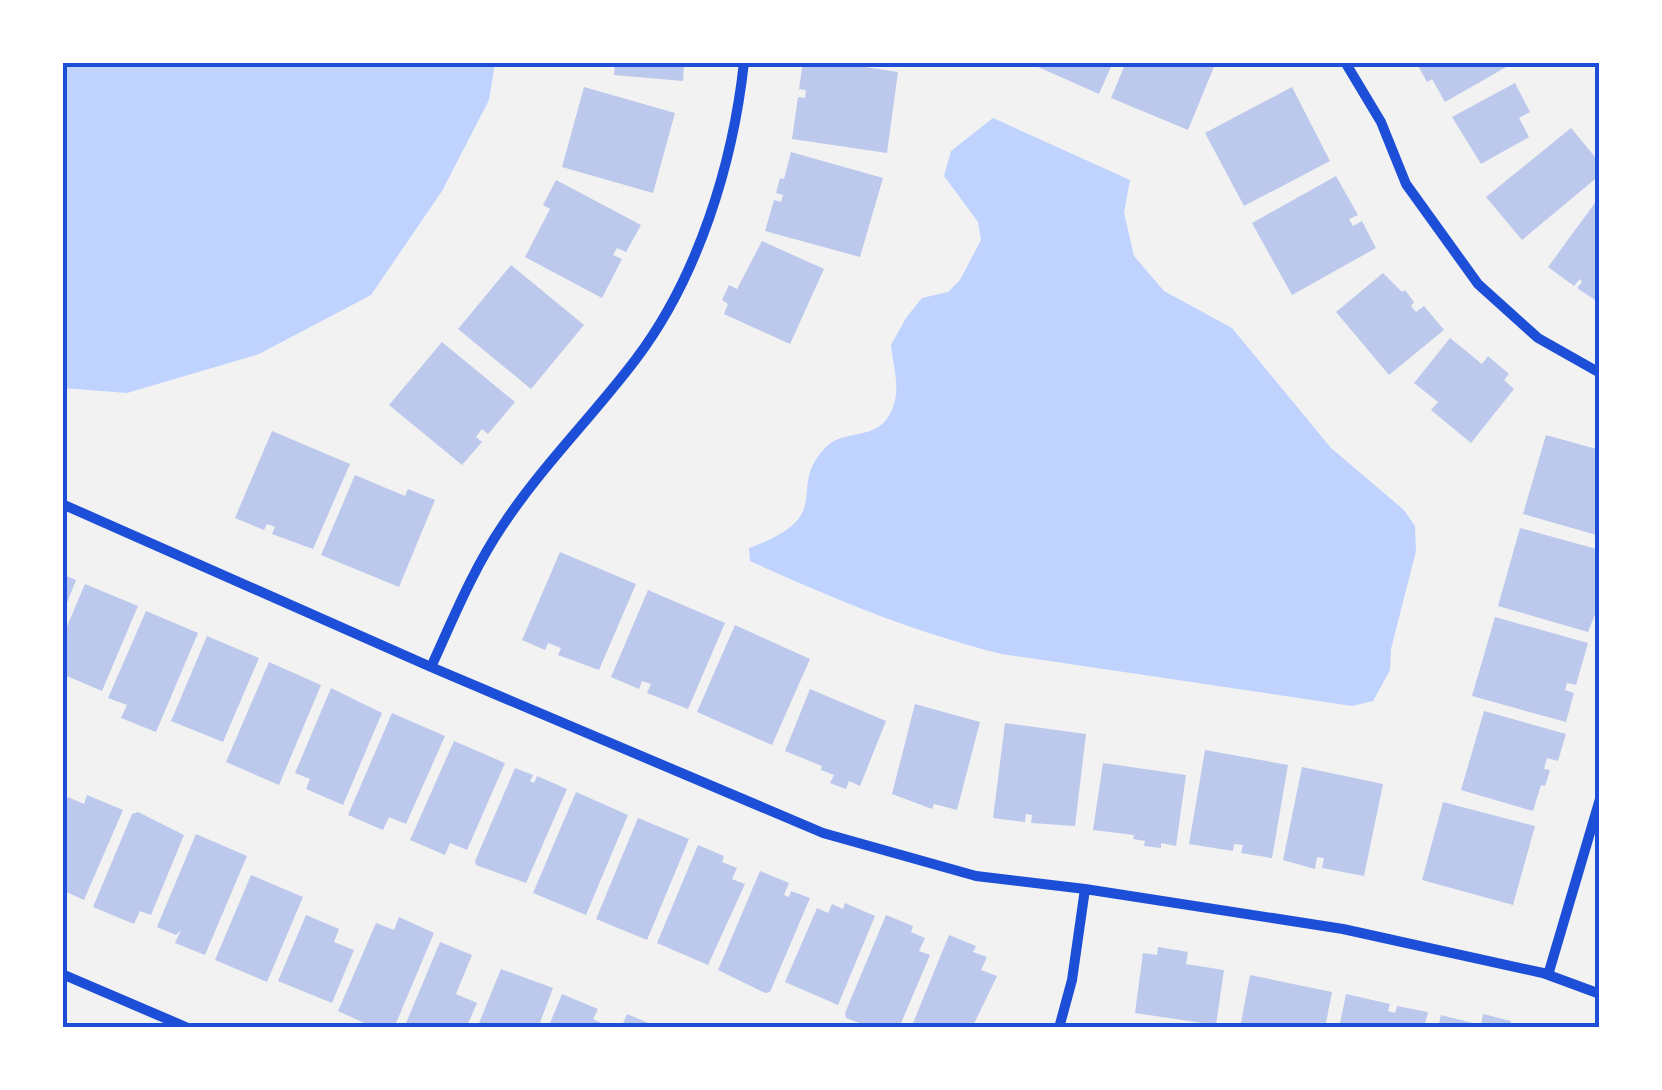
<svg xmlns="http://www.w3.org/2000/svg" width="1662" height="1090" font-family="Jost,sans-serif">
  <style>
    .water { fill: #bfd3fe }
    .building { fill: #bdc9ec }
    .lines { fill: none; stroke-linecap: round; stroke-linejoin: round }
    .minor { stroke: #1d4ed8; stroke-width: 10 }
    .neatline { fill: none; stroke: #1d4ed8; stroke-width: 4 }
  </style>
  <rect width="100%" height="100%" fill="#f2f2f2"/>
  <path class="water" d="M 62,63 L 63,62 L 495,63 L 489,100 L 442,191 L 371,295 L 259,354 L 127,393 L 63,388 Z
    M 993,118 L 1130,180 L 1124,213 L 1134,256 L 1164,291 L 1232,328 L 1331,448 L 1404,510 L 1415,526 L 1416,551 L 1391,649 L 1390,670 L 1373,701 L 1352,706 L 1002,654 C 916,633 831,598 750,561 L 749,548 C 840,515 784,489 826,447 C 845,428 877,442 891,412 C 902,389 893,368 891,345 L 906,318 L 922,298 L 948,292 L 960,280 L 981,240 L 978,222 L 944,176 L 951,151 Z"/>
  <path class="building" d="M 615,62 L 684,62 L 683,81 L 614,75 Z
    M 803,62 L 832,62 L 898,72 L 887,153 L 792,139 L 798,97 L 805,98 L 806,90 L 799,89 Z
    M 1027,62 L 1113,62 L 1099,94 Z
    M 1126,62 L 1216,62 L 1188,130 L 1111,98 Z
    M 1416,62 L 1515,62 L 1445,102 L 1432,79 L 1427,82 Z
    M 1515,83 L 1530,112 L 1519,118 L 1529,137 L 1481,164 L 1452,117 Z
    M 584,87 L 675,113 L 653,193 L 562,167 Z
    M 1292,87 L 1330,161 L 1244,206 L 1205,133 Z
    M 1571,128 L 1600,163 L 1600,175 L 1522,240 L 1486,197 Z
    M 791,152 L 883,178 L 860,257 L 765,231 L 774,200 L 781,202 L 783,195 L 776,193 L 780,178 L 784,179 Z
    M 1336,176 L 1358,215 L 1349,219 L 1353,226 L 1362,221 L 1376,248 L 1292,295 L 1252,223 Z
    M 556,180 L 641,225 L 626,252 L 617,248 L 613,255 L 622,259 L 602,298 L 525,257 L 550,209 L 543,205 Z
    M 1600,196 L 1600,294 L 1595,300 L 1577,288 L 1582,282 L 1580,279 L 1574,286 L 1548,267 Z
    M 762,241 L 824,269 L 790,344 L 724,314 L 728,304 L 722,300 L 729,285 L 737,289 Z
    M 511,265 L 584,325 L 531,389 L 458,329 Z
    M 1383,273 L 1402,292 L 1405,290 L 1414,302 L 1411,306 L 1416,312 L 1424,306 L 1444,330 L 1389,375 L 1336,312 Z
    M 1450,338 L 1482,364 L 1488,356 L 1509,374 L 1504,380 L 1514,389 L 1471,443 L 1431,410 L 1438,402 L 1414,383 Z
    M 442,342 L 515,402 L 488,434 L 482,429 L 476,437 L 482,442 L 462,465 L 389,405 Z
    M 272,431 L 350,464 L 313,549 L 272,534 L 275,527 L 267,524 L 264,530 L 235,518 Z
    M 1546,435 L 1600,450 L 1600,536 L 1523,514 Z
    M 355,475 L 405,496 L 408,489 L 435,500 L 399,587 L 321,555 Z
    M 1520,528 L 1600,550 L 1600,583 L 1597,582 L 1595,589 L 1600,590 L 1600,602 L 1588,632 L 1498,606 Z
    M 560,552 L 636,584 L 599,670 L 558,655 L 561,648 L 548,643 L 545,650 L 522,640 Z
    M 62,574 L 76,580 L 63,613 L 62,613 Z
    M 85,584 L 138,606 L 102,691 L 62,674 L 62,638 Z
    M 648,590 L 725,623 L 688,709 L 647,693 L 651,684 L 642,681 L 639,689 L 611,677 Z
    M 146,611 L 198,633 L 156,732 L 121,718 L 127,705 L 108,698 Z
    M 1495,617 L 1588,643 L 1576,685 L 1567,683 L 1565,690 L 1574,693 L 1566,722 L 1472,696 Z
    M 735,625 L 810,659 L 772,745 L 697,712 Z
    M 207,636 L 259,658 L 223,742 L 171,721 Z
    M 269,662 L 321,685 L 279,785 L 226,762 Z
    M 331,688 L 382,713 L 343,805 L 306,789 L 310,779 L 295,773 Z
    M 810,689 L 886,721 L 860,786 L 849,781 L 846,789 L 830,783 L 834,775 L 821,770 L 822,766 L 785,751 Z
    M 915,704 L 980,722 L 957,810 L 934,804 L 932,809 L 892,794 Z
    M 1484,711 L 1566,734 L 1558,761 L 1547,758 L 1544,769 L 1550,770 L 1545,786 L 1541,785 L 1533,811 L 1461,790 Z
    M 392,713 L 445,736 L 406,824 L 389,817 L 383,830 L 348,815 Z
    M 1005,723 L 1086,734 L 1075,826 L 1031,823 L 1032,815 L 1026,814 L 1025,822 L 993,818 Z
    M 454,741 L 505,763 L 467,850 L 450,843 L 445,855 L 410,840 Z
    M 1205,750 L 1288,765 L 1272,858 L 1241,853 L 1243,845 L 1234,844 L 1233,851 L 1189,844 Z
    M 1103,763 L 1186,775 L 1176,846 L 1161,843 L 1161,848 L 1144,846 L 1145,841 L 1133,839 L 1134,835 L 1093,830 Z
    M 1302,767 L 1383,784 L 1364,876 L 1322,868 L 1324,858 L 1317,857 L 1315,869 L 1283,860 Z
    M 515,768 L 533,775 L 530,781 L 534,783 L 537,776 L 567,789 L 526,883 L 476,865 L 475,861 Z
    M 576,792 L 628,815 L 586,915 L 533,893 Z
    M 87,795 L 123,810 L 84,900 L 62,890 L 62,808 L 68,797 L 84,804 Z
    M 1443,802 L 1535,826 L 1513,905 L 1422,880 Z
    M 138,812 L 184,835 L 151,915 L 140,911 L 134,924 L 93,907 L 132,814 Z
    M 638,818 L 689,839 L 647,940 L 596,919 Z
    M 196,834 L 247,856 L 205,955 L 175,943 L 181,930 L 176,935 L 157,927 Z
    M 698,845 L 724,856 L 722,862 L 737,868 L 732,879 L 745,884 L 708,965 L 657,943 Z
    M 760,871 L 789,883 L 784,895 L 789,897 L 791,891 L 810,898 L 770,992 L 765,993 L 718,970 Z
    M 251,875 L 303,897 L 267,982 L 215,960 Z
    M 845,903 L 875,916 L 838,1005 L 785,982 L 817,908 L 828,913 L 832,904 L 843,909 Z
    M 306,915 L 339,929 L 334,942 L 354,950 L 332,1003 L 278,981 Z
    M 886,915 L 913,926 L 911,932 L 925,938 L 919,951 L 930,955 L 899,1028 L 862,1024 L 846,1018 L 845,1013 Z
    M 399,917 L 434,933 L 394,1028 L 375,1028 L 338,1011 L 376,923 L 394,930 Z
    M 949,935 L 976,946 L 973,952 L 987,957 L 981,970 L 997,976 L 972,1028 L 911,1028 Z
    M 440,942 L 472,955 L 456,994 L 477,1003 L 466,1028 L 404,1028 Z
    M 1158,947 L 1188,952 L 1186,964 L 1224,970 L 1216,1025 L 1135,1013 L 1143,953 L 1157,955 Z
    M 501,969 L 553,988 L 538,1028 L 477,1028 Z
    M 1250,975 L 1332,992 L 1325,1028 L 1240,1028 Z
    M 562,994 L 598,1009 L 593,1019 L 612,1028 L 548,1028 Z
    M 1346,994 L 1390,1004 L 1388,1011 L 1395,1013 L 1397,1006 L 1428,1012 L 1424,1028 L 1339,1028 Z
    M 627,1014 L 658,1027 L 658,1028 L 621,1028 Z
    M 1483,1014 L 1511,1021 L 1509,1028 L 1438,1028 L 1441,1015 L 1481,1025 Z"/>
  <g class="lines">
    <path class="minor" d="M 1345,62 L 1381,122 L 1406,184 L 1478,284 L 1538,338 L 1600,373
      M 62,504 L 431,667 L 823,833 L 976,876 L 1085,889 L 1343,929 L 1543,973 L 1600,994
      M 431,667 C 453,619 473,569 503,525 C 542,466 593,416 636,359 C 698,277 733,164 744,62
      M 62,974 L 188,1028
      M 1548,975 L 1600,799
      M 1059,1028 L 1072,980 L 1085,889"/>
  </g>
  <rect width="1662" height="1090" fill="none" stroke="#ffffff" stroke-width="130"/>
  <rect x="65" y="65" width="1532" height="960" class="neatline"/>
</svg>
